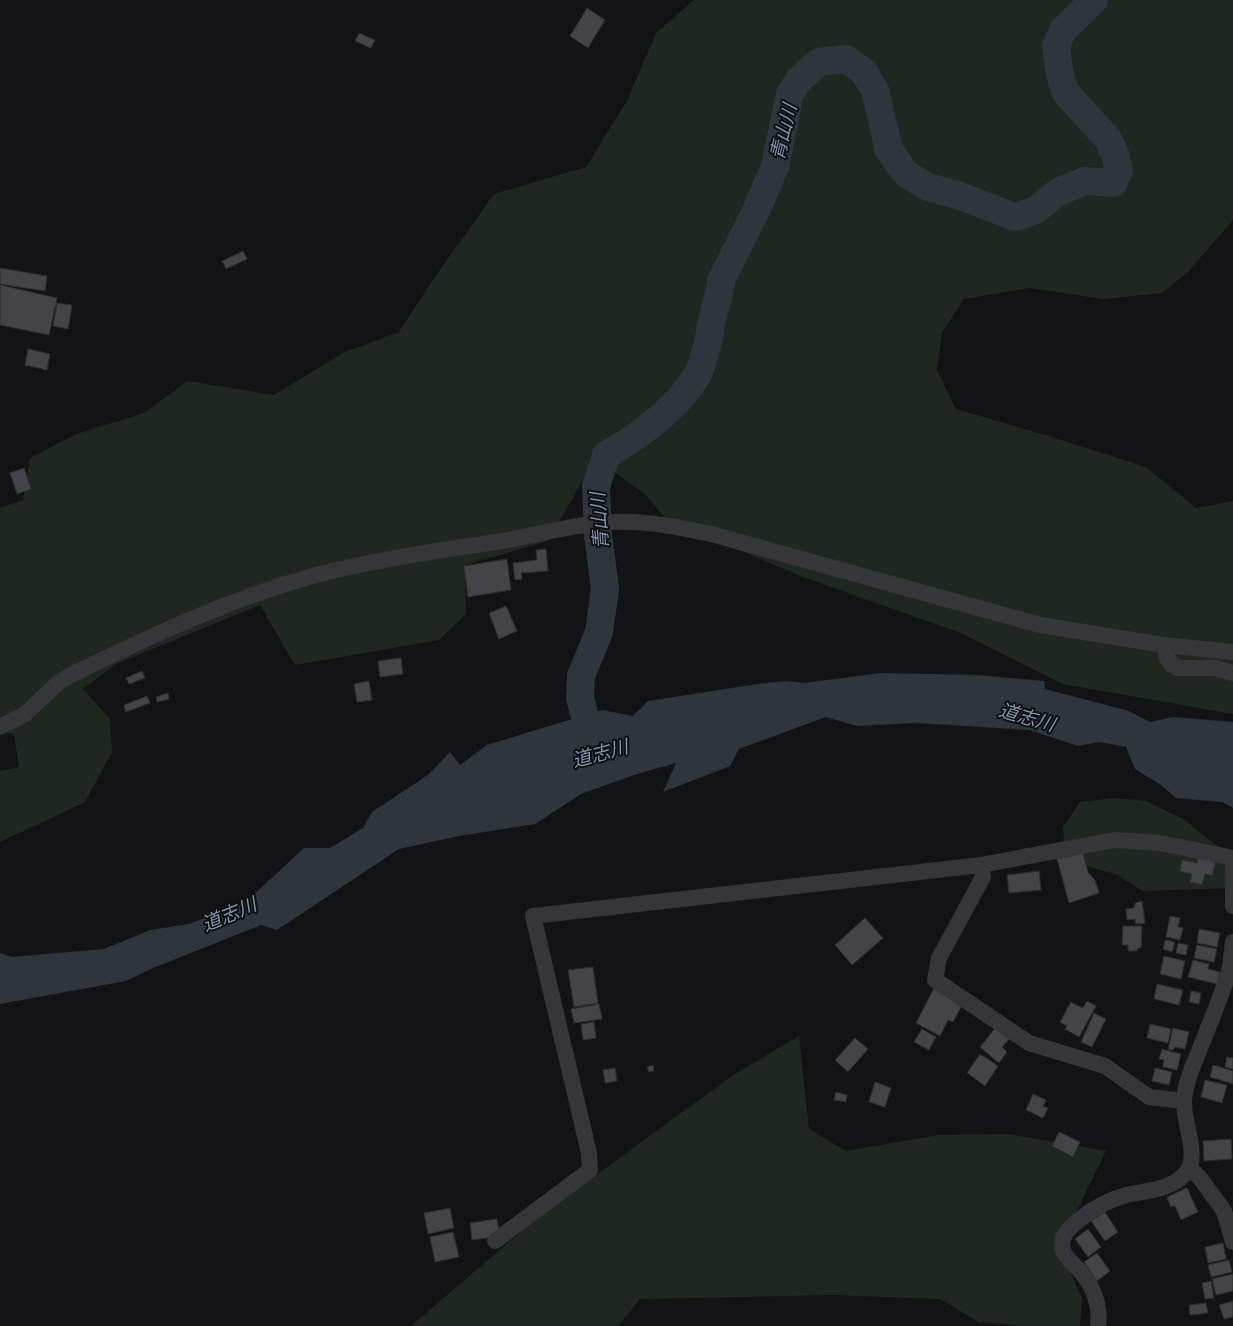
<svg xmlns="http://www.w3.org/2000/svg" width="1233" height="1326" font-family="Quicksand,'Noto Sans JP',sans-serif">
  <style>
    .green { fill: #202721 }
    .water { fill: #2e353d }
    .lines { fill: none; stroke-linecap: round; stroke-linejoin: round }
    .river { stroke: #2e353d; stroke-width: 28 }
    .building { fill: #434348; stroke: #2e2e31 }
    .minor { stroke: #35353a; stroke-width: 16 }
    .labels { text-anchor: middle; stroke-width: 4; stroke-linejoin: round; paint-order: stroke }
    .water-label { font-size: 19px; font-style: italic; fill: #7f95ad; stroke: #0f0e10 }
  </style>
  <rect width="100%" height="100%" fill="#131315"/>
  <path class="green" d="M 694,0 L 1233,0 L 1233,220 L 1188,272 L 1162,293 L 1103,299 L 1030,288 L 964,299 L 942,332 L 937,370 L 956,409 L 1045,435 L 1146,467 L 1196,508 L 1233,501 L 1233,714 L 1063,684 L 961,633 L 803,577 L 666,519 L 645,494 L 614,472 L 607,438 L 548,541 L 465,565 L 466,614 L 439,640 L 295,665 L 260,605 L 116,664 L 83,689 L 110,719 L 112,752 L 85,802 L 0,842 L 0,771 L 19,767 L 14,734 L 0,731 L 0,508 L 23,500 L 30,458 L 77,434 L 144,413 L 188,381 L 274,395 L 343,353 L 399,332 L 432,281 L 494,194 L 586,167 L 627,101 L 656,33 Z
    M 1114,798 L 1146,801 L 1183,819 L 1225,852 L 1233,888 L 1143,891 L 1115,874 L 1066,860 L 1063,827 L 1080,802 Z
    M 799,1036 L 809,1129 L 846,1151 L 939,1135 L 1008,1134 L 1106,1151 L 1059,1247 L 1082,1298 L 1080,1326 L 1025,1326 L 979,1322 L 940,1299 L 832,1295 L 640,1299 L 618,1326 L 411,1326 L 537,1218 L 732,1076 Z"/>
  <path class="water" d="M 881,673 L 977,675 L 1044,681 L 1045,689 L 1129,711 L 1150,722 L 1173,717 L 1233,722 L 1233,808 L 1222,802 L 1176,798 L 1161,785 L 1135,769 L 1126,747 L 1099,742 L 1078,746 L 1029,730 L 916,723 L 857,726 L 826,717 L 739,749 L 730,766 L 663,792 L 676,763 L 634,775 L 581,794 L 535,824 L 459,836 L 399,849 L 277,930 L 261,925 L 153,968 L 126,981 L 0,1004 L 0,953 L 12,957 L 104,949 L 150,930 L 189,924 L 247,901 L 304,848 L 330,848 L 363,828 L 372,812 L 428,775 L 450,752 L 460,765 L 487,745 L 602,710 L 633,716 L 648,701 L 764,683 L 787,681 L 804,683 Z"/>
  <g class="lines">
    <path class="river" d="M 594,751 L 580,698 L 581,676 L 599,632 L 605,589 L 598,534 L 596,486 L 606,455 C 641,435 677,409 698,374 C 704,363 706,346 710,334 L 710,328 L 721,285 L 721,281 L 756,211 L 775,166 L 790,94 L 799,80 L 819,62 L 846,59 L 864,72 L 875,90 L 889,150 L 906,174 L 928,187 L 960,196 L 1015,217 L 1036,210 L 1058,192 L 1085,181 L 1113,183 L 1113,180 L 1119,172 L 1116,156 L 1108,139 L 1065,92 L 1059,71 L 1056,46 L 1063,30 L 1094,0"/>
  </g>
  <path class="building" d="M 587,8 L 605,20 L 588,48 L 570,36 Z
    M 359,33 L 375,40 L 371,48 L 355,41 Z
    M 243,251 L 247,259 L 226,269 L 222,261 Z
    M 0,268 L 47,276 L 45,291 L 0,284 Z
    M 0,285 L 57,298 L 49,335 L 0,325 Z
    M 57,303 L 72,305 L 68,329 L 53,326 Z
    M 28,349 L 50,354 L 47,370 L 25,365 Z
    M 24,468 L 31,489 L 17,494 L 10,473 Z
    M 546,549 L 548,571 L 521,573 L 522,579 L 515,580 L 513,563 L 537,560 L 536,550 Z
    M 507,559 L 511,590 L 468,597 L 464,566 Z
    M 506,606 L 517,631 L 499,639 L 489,613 Z
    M 401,658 L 403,674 L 380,677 L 378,661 Z
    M 142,671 L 145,678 L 129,684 L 126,678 Z
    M 369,681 L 372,700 L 357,702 L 354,684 Z
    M 168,693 L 169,699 L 157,702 L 156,697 Z
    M 147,696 L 150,703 L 126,712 L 124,705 Z
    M 1083,853 L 1088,872 L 1095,880 L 1099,893 L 1069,903 L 1057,859 Z
    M 1198,856 L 1216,859 L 1212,876 L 1205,874 L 1202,885 L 1190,882 L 1192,874 L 1180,871 L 1182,860 L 1197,863 Z
    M 1039,871 L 1041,890 L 1009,893 L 1007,875 Z
    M 1142,901 L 1145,923 L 1136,924 L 1135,919 L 1127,920 L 1126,909 L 1134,908 L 1135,903 Z
    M 1170,916 L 1180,918 L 1178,927 L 1183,928 L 1180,940 L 1166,937 Z
    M 865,918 L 883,938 L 852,965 L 835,945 Z
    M 1123,926 L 1142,926 L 1141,948 L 1138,948 L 1137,951 L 1128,951 L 1128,945 L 1122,945 Z
    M 1199,929 L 1220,933 L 1217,947 L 1197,943 Z
    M 1165,940 L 1175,942 L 1172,952 L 1163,949 Z
    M 1178,943 L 1188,945 L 1186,955 L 1176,953 Z
    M 1197,945 L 1217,949 L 1214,962 L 1194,958 Z
    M 1164,956 L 1185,961 L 1181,979 L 1160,974 Z
    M 1193,960 L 1209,964 L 1208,969 L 1220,972 L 1217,984 L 1188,977 Z
    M 593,967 L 598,1003 L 574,1007 L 568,970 Z
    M 1157,984 L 1183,990 L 1179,1005 L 1154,999 Z
    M 934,988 L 963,1003 L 953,1022 L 948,1020 L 940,1036 L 916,1023 Z
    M 1191,991 L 1201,993 L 1199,1004 L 1189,1002 Z
    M 1087,1001 L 1096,1006 L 1079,1037 L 1065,1029 L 1067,1026 L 1060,1022 L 1071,1002 L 1083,1008 Z
    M 599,1004 L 602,1019 L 574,1023 L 571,1009 Z
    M 1094,1013 L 1106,1019 L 1092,1047 L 1081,1042 Z
    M 594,1022 L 596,1038 L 583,1040 L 581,1024 Z
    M 1150,1024 L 1171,1029 L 1168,1043 L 1147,1038 Z
    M 996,1027 L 1010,1038 L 1002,1047 L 1007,1052 L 999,1063 L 980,1047 Z
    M 1173,1028 L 1189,1032 L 1185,1049 L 1175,1047 L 1173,1050 L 1168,1049 Z
    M 922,1029 L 936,1037 L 929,1050 L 914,1042 Z
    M 855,1038 L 868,1049 L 848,1072 L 835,1060 Z
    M 1162,1049 L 1181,1054 L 1177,1070 L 1163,1067 L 1164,1060 L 1159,1059 Z
    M 980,1054 L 998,1066 L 985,1086 L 967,1073 Z
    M 1227,1057 L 1233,1058 L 1233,1069 L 1225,1067 Z
    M 653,1065 L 654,1071 L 649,1072 L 647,1067 Z
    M 1213,1065 L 1233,1071 L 1233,1084 L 1210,1077 Z
    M 615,1068 L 617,1081 L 605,1083 L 603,1070 Z
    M 1155,1068 L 1172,1072 L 1169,1085 L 1152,1081 Z
    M 1205,1080 L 1227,1085 L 1222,1103 L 1201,1097 Z
    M 875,1082 L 891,1088 L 885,1107 L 869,1102 Z
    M 836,1092 L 847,1095 L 846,1102 L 834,1100 Z
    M 1033,1094 L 1046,1100 L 1043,1106 L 1048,1108 L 1043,1118 L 1026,1110 Z
    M 1059,1132 L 1080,1142 L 1073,1157 L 1052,1146 Z
    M 1231,1139 L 1232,1159 L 1204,1161 L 1203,1141 Z
    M 1187,1188 L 1198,1212 L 1181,1220 L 1175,1206 L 1171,1207 L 1167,1197 Z
    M 450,1208 L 454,1228 L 428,1234 L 424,1213 Z
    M 1105,1212 L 1118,1232 L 1105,1241 L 1091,1221 Z
    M 497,1219 L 500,1236 L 472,1240 L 470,1223 Z
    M 1088,1229 L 1101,1247 L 1088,1257 L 1075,1239 Z
    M 453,1232 L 459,1257 L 435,1262 L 430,1237 Z
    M 1223,1243 L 1226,1259 L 1208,1263 L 1205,1247 Z
    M 1097,1253 L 1110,1271 L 1097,1281 L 1084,1262 Z
    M 1229,1260 L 1232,1272 L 1211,1277 L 1208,1265 Z
    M 1233,1274 L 1233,1291 L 1216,1295 L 1212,1279 Z
    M 1211,1281 L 1214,1298 L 1205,1299 L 1202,1283 Z
    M 1233,1301 L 1233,1317 L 1224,1319 L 1219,1305 Z
    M 1206,1303 L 1208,1313 L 1190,1315 L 1189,1305 Z"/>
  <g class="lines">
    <path class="minor" d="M 1164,645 L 1167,658 L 1172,665 L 1178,668 L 1214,668 L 1233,673
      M 0,727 L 25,714 L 58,683 L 69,676 C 146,638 225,601 309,577 C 372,560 437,551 502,541 C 538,535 573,524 610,522 C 644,520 678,527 711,534 L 1040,625 L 1164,645 L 1233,652
      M 1233,861 L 1233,906
      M 981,865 L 1115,840 L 1160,843 L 1233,858
      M 1190,1168 L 1200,1178 L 1224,1211 L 1233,1242
      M 495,1241 L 590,1170 L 589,1153 L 533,916 L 981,865 L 983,877 L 939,958 L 935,980 L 1029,1043 L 1105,1066 L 1149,1097 L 1184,1101
      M 1098,1326 C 1100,1313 1098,1302 1092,1289 C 1089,1282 1083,1274 1077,1268 C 1069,1259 1059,1253 1063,1239 C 1065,1231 1073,1225 1079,1220 C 1093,1208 1109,1200 1126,1195 C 1147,1190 1169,1191 1185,1174 C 1201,1158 1183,1123 1184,1101 C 1185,1084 1192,1067 1199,1051 C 1208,1028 1218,1004 1226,981 L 1230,967 L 1233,942"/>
  </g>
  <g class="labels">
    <g class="water-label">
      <text transform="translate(783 132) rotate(-76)" y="7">青山川</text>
      <text transform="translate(599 521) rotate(-94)" y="7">青山川</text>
      <text transform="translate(1027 717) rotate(16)" y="7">道志川</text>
      <text transform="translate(600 753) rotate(-15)" y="7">道志川</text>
      <text transform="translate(229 914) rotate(-23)" y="7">道志川</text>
    </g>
  </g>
</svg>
